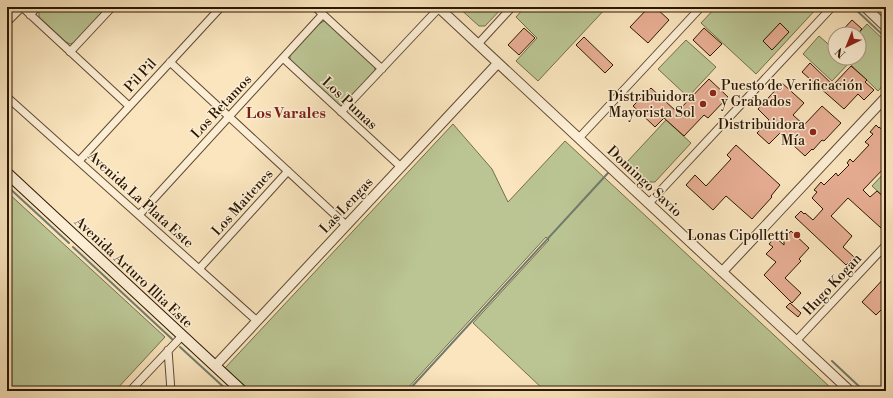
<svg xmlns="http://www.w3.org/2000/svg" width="893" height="398" font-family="'Libre Bodoni',serif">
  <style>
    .green { fill: #bbc594; stroke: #736e4a }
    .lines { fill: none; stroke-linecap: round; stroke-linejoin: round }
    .stream { stroke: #717b6e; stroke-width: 2 }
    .building { fill: #e8ae94; stroke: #2b1700 }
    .minor-casing { stroke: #5f4a30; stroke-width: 9 }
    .tertiary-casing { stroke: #5f4a30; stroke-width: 11 }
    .secondary-casing { stroke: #2b1700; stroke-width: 12 }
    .minor { stroke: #fceed5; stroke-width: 7 }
    .tertiary { stroke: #fceed5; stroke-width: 9 }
    .secondary { stroke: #fceed5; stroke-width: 10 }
    .poi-dot { fill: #8f2418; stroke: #fceed5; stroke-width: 1.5 }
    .labels { text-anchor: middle; stroke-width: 3; stroke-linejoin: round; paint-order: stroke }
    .street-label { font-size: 14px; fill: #2b1700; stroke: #fceed5 }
    .poi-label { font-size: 14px; fill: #2b1700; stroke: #fceed5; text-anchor: end }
    .neighbourhood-label { font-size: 15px; font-weight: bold; fill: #7a1f14; stroke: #fceed5 }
  </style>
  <rect width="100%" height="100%" fill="#fae5be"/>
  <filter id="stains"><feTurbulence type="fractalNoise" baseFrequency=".005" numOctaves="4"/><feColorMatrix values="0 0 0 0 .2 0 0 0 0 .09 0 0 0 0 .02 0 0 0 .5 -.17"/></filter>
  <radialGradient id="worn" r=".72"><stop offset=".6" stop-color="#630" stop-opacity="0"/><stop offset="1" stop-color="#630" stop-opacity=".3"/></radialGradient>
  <path class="green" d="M 43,7 L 107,7 L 74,43 L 70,44 L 66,42 L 39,17 L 39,12 Z
    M 458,7 L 503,7 L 485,26 L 479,26 Z
    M 525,7 L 607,7 L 538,81 L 516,61 L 537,38 L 516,17 Z
    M 716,7 L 818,7 L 756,74 L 701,23 Z
    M 324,21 L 326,22 L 375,67 L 375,70 L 343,106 L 339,106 L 290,61 L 290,55 L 319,24 Z
    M 867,24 L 886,42 L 886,82 L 878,91 L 849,63 L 832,81 L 803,54 L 819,36 L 835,50 L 835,58 L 859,58 L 859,34 L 858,34 Z
    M 686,40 L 716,67 L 688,97 L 658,69 Z
    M 666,120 L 691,143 L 655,182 L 647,182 L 626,163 Z
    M 453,124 L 492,169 L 508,202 L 565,141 L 831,388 L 828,391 L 545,391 L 473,323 L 549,240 L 546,237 L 405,391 L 249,391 L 225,368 Z
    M 886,171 L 886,199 L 872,186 Z
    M 7,192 L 165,337 L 115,391 L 7,391 Z"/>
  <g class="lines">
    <path class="stream" d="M 853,7 L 886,38
      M 7,186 L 69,243
      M 73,247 L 172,339
      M 180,347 L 228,391
      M 832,361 L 864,391
      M 408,391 L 608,173"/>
  </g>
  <path class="building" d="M 649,7 L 655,7 L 669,20 L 648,43 L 630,27 Z
    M 852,20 L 862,29 L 857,34 L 839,34 Z
    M 780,23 L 789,32 L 772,50 L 763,41 Z
    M 524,28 L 535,38 L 519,55 L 508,45 Z
    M 704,28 L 722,44 L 710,56 L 693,40 Z
    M 584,37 L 613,65 L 605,73 L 576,45 Z
    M 810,63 L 833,85 L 851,66 L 867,80 L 865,82 L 874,90 L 864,100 L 858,94 L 844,109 L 802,72 Z
    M 709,79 L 728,97 L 708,118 L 704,115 L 684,136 L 664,118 L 655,127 L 633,106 L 651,88 L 677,112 Z
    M 782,83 L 804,103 L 793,115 L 804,125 L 822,106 L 841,123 L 824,141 L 822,140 L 813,150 L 812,149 L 805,156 L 780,133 L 769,144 L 757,133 L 769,120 L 758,109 Z
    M 876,125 L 879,128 L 879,127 L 886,133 L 886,166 L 863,190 L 870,197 L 877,191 L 886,199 L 886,222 L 881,228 L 848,198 L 831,216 L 852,236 L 843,247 L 854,257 L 846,265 L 795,217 L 801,211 L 804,214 L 805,213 L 813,220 L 823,209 L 812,198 L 817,192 L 814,190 L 821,182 L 824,185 L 836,173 L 838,176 L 849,165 L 847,163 L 850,159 L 853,162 L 869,145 L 865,142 L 873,134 L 870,132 Z
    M 736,145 L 780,185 L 771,196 L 772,197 L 752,219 L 726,196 L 713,210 L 686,185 L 695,175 L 706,186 L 731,159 L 727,155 Z
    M 791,231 L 809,248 L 799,259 L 801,261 L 785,278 L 801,293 L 792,303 L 764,275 L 776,262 L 766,254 L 773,247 L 769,244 L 775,237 L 784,245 L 784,239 Z
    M 886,276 L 886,305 L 876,315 L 862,302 Z
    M 790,303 L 801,313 L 798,317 L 786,307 Z"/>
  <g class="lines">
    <g class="minor-casing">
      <path id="minor" d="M 22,7 L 129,106
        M 315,7 L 382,69
        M 30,15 L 37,7
        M 7,22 L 22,7
        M 478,44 L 512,7
        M 70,52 L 112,7
        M 283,58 L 401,167
        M 170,62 L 346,225
        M 7,97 L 257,321
        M 341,112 L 439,8
        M 579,138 L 701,7
        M 79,161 L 221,7
        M 649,203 L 832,7
        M 139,215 L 323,14
        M 199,269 L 288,171
        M 796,341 L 886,245
        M 168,350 L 171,391
        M 130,391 L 182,336"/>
    </g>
    <g class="tertiary-casing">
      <path id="tertiary" d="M 438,7 L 850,391
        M 865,7 L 886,27
        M 722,272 L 886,97
        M 215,366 L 498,63"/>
    </g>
    <g class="secondary-casing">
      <path id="secondary" d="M 7,173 L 242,391"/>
    </g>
    <use href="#minor" class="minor"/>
    <use href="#tertiary" class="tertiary"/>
    <use href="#secondary" class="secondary"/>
  </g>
  <g class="poi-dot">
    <circle cx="713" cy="93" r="4"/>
    <circle cx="703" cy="104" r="4"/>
    <circle cx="813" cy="132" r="4"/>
    <circle cx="797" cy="235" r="4"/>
  </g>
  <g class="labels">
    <g class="street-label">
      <text transform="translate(140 75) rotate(-47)" y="5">Pil Pil</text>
      <text transform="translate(350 103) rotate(43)" y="5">Los Pumas</text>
      <text transform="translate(221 106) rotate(-47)" y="5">Los Retamos</text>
      <text transform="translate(645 181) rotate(43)" y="5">Domingo Savio</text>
      <text transform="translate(141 199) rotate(42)" y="5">Avenida La Plata Este</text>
      <text transform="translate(242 202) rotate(-48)" y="5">Los Maitenes</text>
      <text transform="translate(346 205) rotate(-47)" y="5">Las Lengas</text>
      <text transform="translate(134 272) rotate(43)" y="5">Avenida Arturo Illia Este</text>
      <text transform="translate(832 284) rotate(-47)" y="5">Hugo Kogan</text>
    </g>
    <g class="poi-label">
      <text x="721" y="90" text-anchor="start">Puesto de Verificación<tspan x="721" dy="16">y Grabados</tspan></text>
      <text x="695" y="101">Distribuidora<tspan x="695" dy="16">Mayorista Sol</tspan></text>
      <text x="805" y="129">Distribuidora<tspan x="805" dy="16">Mía</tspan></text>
      <text x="789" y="240">Lonas Cipolletti</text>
    </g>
    <g class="neighbourhood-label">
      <text x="286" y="118">Los Varales</text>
    </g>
  </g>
  <rect width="893" height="398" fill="none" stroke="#fae5be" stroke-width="24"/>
  <rect x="8" y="8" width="877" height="382" fill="none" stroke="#2b1700" stroke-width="2"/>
  <rect x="12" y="12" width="869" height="374" fill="none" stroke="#2b1700"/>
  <g transform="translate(847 46) rotate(223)"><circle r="19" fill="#fceed5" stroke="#a89880"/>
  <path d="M0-3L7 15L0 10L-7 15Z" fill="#8f2418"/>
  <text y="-6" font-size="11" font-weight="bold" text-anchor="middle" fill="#2b1700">N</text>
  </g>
  <rect width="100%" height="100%" filter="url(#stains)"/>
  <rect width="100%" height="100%" fill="url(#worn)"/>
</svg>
